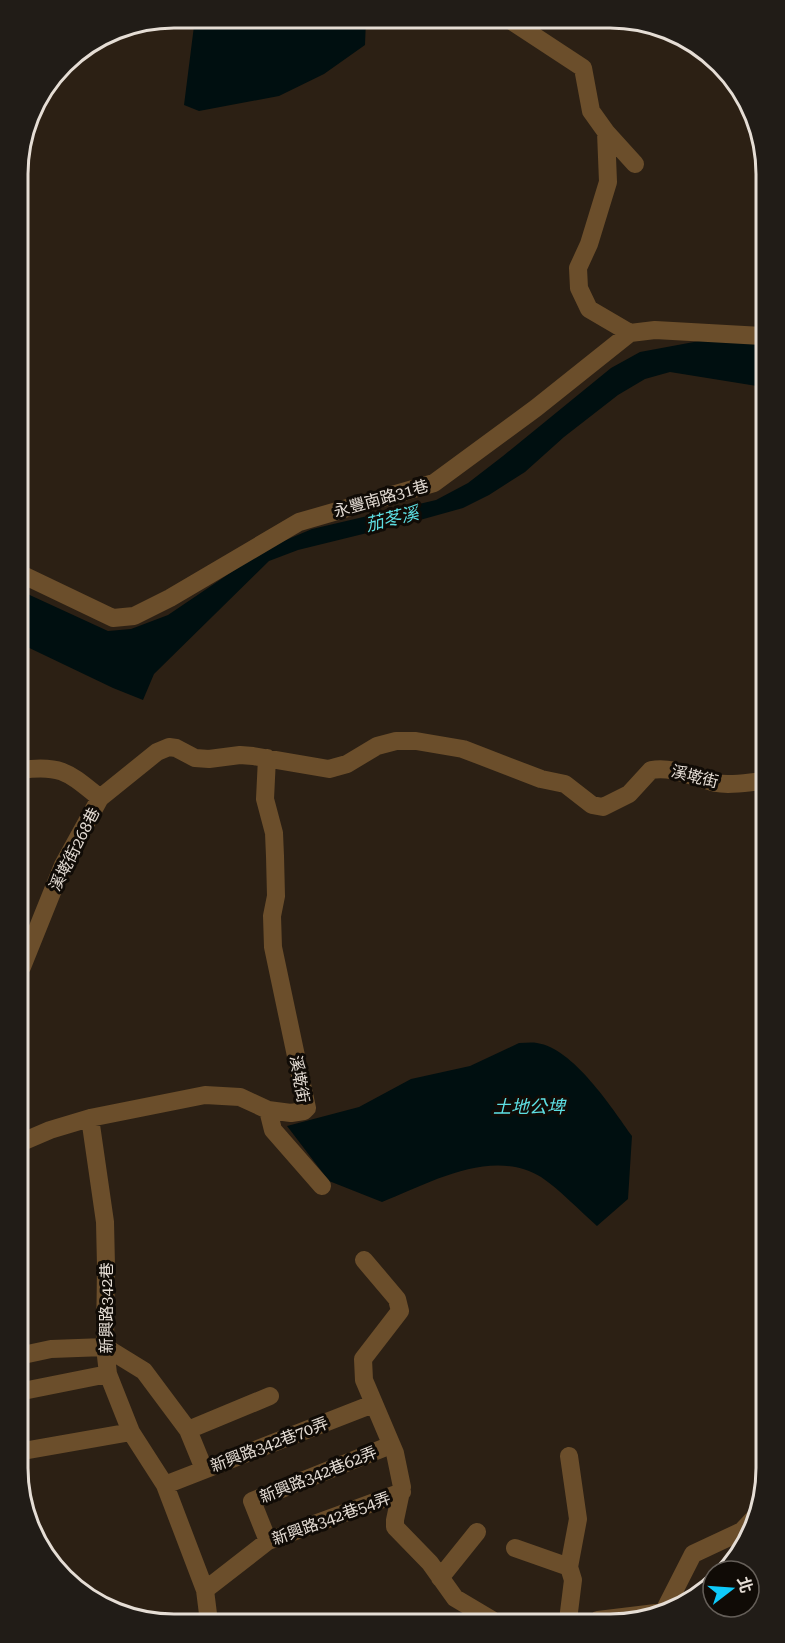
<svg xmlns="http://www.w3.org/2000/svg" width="785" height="1643" font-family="'Roboto Serif','Noto Sans TC',serif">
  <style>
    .water { fill: #000f10 }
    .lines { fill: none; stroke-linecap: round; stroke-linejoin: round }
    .minor { stroke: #6b4e2b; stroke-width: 18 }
    .labels { text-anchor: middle; stroke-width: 6; stroke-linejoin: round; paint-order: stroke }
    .street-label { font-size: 16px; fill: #e5ddd5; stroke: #100b06 }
    .water-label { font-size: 18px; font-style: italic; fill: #5ddee2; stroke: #100b06 }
    .rim { fill: none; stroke: #e5ddd5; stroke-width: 3 }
  </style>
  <rect width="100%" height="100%" fill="#2c2014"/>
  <path class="water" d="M 195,18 L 366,19 L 365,45 L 324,74 L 279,96 L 199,111 L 184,105 Z
    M 390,19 L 448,20 L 436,25 Z
    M 710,339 L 762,343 L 763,387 L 670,372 L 645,379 L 618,395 L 564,437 L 525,472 L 489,495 L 463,508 L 420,520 L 298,550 L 269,561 L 154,674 L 143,700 L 113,688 L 21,644 L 21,591 L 108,631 L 131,629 L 168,615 L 267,548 L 312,529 L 436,500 L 468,483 L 503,456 L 611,368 L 640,352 Z
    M 519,1043 C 525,1043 531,1042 537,1043 C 573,1048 612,1108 632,1136 L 628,1199 L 597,1226 C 580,1211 559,1189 541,1177 C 491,1147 430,1183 382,1202 L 329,1181 L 287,1126 L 359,1107 L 411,1079 L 470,1066 Z"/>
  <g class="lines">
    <path class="minor" d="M 510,20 L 583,68 L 591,111 L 606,132 L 635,164
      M 606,132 L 608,182 L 589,244 L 578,268 L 579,288 L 589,309 L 630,333
      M 21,574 L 113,618 L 134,616 L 170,598 L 299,522 L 434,483 L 536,408 L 630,333 L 655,330 L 762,336
      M 21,770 C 62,764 70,774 100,798
      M 22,967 L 63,865 L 100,798 L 157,752 L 169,747 L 176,748 L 195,758 L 209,759 L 240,755 L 253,756 L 329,769 L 347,764 L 377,746 L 396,741 L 416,741 L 463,749 L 541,779 L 565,784 L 592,805 L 603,807 L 629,794 L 651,770 C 674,766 694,778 716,783 C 731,786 749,782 764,781
      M 268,1110 L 273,1130 L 322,1186
      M 90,1118 L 105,1222 L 106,1266 L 105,1347 L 108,1374 L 131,1432 L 165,1485 L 205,1590 L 209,1622
      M 22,1142 L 50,1130 L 90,1118 L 205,1095 L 240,1097 L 268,1110 L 291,1113 L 304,1111 L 307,1108 L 273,947 L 272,916 L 276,896 L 275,856 L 274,833 L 265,799 L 267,758
      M 364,1260 L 397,1299 L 400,1311 L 363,1359 L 364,1380 L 395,1453 L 402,1487 L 395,1520 L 395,1527 L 430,1563 L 455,1598 L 492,1620
      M 23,1355 L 51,1349 L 105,1347 L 144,1371 L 188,1430 L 204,1469
      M 23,1391 L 108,1374
      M 188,1430 L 270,1396
      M 23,1451 L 131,1432
      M 165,1485 L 373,1404
      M 268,1541 L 252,1501 L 391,1445
      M 515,1548 L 569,1567 L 573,1580 L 568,1620
      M 569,1567 L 578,1519 L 569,1456
      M 440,1578 L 477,1532
      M 205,1590 L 268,1541 L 402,1492
      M 664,1611 L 693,1554 L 742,1531 L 758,1514
      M 598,1620 L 664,1612"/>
  </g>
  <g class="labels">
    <g class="street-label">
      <text transform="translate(381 498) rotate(-16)" y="6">永豐南路31巷</text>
      <text transform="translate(695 776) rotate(14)" y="6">溪墘街</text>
      <text transform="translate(74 849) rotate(-63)" y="6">溪墘街268巷</text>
      <text transform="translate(300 1079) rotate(80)" y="6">溪墘街</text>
      <text transform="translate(106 1308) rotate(-90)" y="6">新興路342巷</text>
      <text transform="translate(269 1444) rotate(-21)" y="6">新興路342巷70弄</text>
      <text transform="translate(318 1474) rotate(-22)" y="6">新興路342巷62弄</text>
      <text transform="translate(331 1518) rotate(-20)" y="6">新興路342巷54弄</text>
    </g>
    <g class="water-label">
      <text transform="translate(392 519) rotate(-14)" y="6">茄苳溪</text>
      <text x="529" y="1113">土地公埤</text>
    </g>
  </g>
  <path d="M0 0H785V1643H0ZM174 28H610A146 146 0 0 1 756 174V1468A146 146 0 0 1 610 1614H174A146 146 0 0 1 28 1468V174A146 146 0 0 1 174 28Z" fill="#211c17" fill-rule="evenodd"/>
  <path class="rim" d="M174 28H610A146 146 0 0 1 756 174V1468A146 146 0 0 1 610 1614H174A146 146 0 0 1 28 1468V174A146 146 0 0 1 174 28Z"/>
  <g transform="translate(731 1589) rotate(73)"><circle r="28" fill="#100b06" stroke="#655f59" stroke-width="1.5"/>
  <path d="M0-4.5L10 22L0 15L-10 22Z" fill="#0fcafa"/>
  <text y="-9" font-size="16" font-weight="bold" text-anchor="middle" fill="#e5ddd5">北</text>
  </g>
</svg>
